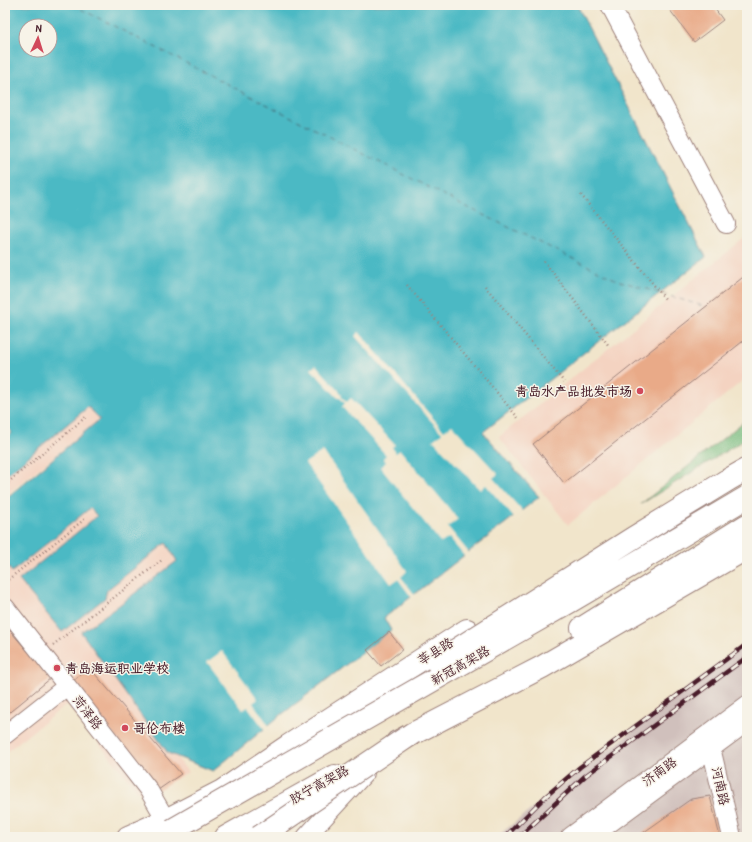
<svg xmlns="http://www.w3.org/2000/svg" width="752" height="842" font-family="'Patrick Hand','LXGW WenKai TC',sans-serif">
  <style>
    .built { fill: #f4d3c1 }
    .industrial { fill: #d0c0bc }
    .forest { fill: #77bb7e; stroke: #606d54 }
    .water { fill: #4bb9c4; stroke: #4a6c78; fill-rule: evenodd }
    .pier { fill: #f1e5cb }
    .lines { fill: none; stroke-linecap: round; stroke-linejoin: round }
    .ferry { stroke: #4a5561; stroke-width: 1; stroke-dasharray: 5 4; stroke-linecap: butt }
    .building { fill: #e9aa88 }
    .minor-casing { stroke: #9e827b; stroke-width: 20 }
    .major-casing { stroke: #9e827b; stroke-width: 24 }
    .highway-casing { stroke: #9e827b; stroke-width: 24 }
    .path { stroke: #9e827b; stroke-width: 2.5; stroke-dasharray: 1 3; stroke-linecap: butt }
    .minor { stroke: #fff; stroke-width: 18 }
    .major { stroke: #fff; stroke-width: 22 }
    .highway { stroke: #fff; stroke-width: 22 }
    .rail-casing { stroke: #4a1f2b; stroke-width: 4.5 }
    .rail { stroke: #f7f3e8; stroke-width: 3; stroke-dasharray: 9; stroke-linecap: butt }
    .highway-bridge-casing { stroke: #9e827b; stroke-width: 24; stroke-linecap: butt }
    .highway-bridge { stroke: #fff; stroke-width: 22 }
    .poi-dot { fill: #d1495b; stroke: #f7f3e8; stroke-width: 1.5 }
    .labels { text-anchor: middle; stroke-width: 3; stroke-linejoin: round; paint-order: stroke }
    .poi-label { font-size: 13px; font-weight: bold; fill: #4a1f2b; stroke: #f7f3e8; text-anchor: start }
    .street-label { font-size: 13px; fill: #4a1f2b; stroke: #f7f3e8 }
  </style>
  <rect width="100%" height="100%" fill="#f7f3e8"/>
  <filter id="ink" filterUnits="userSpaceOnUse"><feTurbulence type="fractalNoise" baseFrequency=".025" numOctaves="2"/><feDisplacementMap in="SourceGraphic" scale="8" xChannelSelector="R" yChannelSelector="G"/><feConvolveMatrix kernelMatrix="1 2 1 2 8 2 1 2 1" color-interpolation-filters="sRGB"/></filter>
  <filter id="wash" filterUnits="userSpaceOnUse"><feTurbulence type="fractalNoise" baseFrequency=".012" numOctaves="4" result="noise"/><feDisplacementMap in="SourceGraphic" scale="16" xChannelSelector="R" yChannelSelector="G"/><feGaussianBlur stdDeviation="0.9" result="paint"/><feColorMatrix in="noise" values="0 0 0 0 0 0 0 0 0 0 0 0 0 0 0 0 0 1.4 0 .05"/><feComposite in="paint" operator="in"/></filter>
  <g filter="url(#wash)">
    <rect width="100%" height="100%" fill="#f1e5cb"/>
    <path class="built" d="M 747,236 L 747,377 L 568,525 L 499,437 Z
      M 88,407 L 100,419 L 5,496 L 5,476 Z
      M 90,508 L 97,516 L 19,580 L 105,598 L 107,590 L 166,542 L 177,561 L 114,609 L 81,632 L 188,772 L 146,797 L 137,790 L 67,704 L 5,753 L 5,563 L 12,572 Z"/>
    <path class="industrial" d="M 747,642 L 747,837 L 496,837 Z"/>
    <path class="forest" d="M 747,419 L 747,438 L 641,504 Z"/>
    <path class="water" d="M 5,5 L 577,5 L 706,257 L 483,432 L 539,497 L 384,618 L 391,630 L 276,719 L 213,771 L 168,753 L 81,632 L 114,609 L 177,561 L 166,543 L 107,590 L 105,598 L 62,632 L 19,580 L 97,516 L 90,508 L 12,572 L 5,563 L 5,499 L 100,419 L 88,407 L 5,476 L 5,439 L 12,433 L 5,425 ZM 26,26 L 50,26 L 50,50 L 26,50 Z"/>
    <path class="pier" d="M 359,332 L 444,431 L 452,425 L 498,474 L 493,478 L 523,512 L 515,519 L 486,485 L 480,490 L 433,440 L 442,433 L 355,336 Z
      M 316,365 L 342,394 L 341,396 L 347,402 L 351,398 L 395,445 L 392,447 L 396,453 L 400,450 L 458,519 L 448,527 L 470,554 L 465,557 L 449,538 L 441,543 L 380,467 L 386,462 L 383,458 L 386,455 L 342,407 L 345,403 L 339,397 L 338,398 L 311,369 Z
      M 323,451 L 407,571 L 401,577 L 415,595 L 412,598 L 398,579 L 391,584 L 305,463 Z
      M 222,651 L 258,699 L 253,703 L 270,727 L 265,730 L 248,707 L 243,710 L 207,662 Z"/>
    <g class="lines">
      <path class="ferry" d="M 73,5 L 467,207 L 617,280 L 706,307"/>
    </g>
    <g id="blocks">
      <path class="building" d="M 666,5 L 712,5 L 723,20 L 694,42 Z
        M 747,274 L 747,338 L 564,483 L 533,444 Z
        M 5,625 L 51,678 L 5,716 Z
        M 389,632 L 403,649 L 381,666 L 367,650 Z
        M 89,667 L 181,774 L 158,790 L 72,682 Z
        M 710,796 L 720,837 L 637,837 L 691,799 Z"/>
    </g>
  </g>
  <g filter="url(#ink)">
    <use href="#blocks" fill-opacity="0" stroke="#9e827b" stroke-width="1"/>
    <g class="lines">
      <g class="minor-casing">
        <path id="minor" d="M 610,5 L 726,224
          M 5,607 L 148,789 L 166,820
          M 5,735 L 67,686
          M 709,739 L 732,837
          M 306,837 L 365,773
          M 570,837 L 747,705
          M 591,837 L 747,722"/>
      </g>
      <g class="major-casing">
        <path id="major" d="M 128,837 L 166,820 L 222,791 L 288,746 L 467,630"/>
      </g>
      <g class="highway-casing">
        <path id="highway" d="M 726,481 L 747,469
          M 582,628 L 747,525
          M 397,742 L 542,667 L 747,548
          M 159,837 L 172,830
          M 226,837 L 335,776"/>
      </g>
      <path class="path" d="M 581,195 L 666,300
        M 544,261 L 609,346
        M 407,285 L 519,419
        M 485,286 L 564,382
        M 5,485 L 87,416
        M 5,582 L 86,518
        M 53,645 L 162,560
        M 105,837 L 111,834"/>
      <use href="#minor" class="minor"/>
      <use href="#major" class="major"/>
      <use href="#highway" class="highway"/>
      <g class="rail-casing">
        <path id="rail" d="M 505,837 L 545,797 L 580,767 L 747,644
          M 519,837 L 585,776 L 747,657"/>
      </g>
      <use href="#rail" class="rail"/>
      <g class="highway-bridge-casing">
        <path id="highway-bridge" d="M 437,662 L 633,538 L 726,481
          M 172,830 L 571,601 L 747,497
          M 259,837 L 413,733"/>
      </g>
      <use href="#highway-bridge" class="highway-bridge"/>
    </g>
  </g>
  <g class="poi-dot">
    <circle cx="640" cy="391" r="4"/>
    <circle cx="57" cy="668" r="4"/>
    <circle cx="125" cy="728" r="4"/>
  </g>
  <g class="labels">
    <g class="poi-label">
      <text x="632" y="396" text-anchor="end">青岛水产品批发市场</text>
      <text x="65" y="673">青岛海运职业学校</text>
      <text x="133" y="733">哥伦布楼</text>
    </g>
    <g class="street-label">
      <text transform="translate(435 651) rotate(-32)" y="5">莘县路</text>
      <text transform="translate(460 665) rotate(-30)" y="5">新冠高架路</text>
      <text transform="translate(88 712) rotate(52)" y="5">菏泽路</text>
      <text transform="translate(659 771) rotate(-36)" y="5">济南路</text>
      <text transform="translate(319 784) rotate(-29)" y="5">胶宁高架路</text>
      <text transform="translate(721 786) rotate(77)" y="5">河南路</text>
    </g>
  </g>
  <rect width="752" height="842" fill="none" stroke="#f7f3e8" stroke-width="20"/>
  <g transform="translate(38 38) rotate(4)"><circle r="19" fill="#f7f3e8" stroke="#b29e9c"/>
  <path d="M0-3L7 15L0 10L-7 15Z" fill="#d1495b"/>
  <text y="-6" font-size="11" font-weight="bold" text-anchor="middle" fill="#4a1f2b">N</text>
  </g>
</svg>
